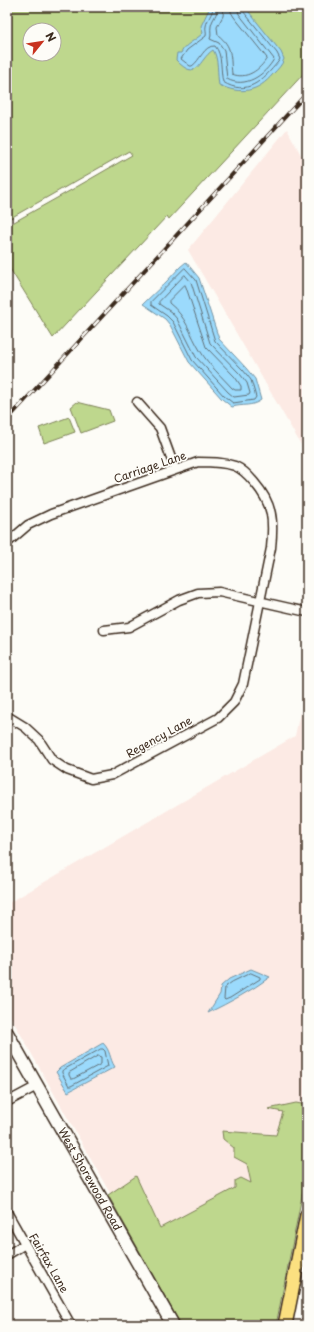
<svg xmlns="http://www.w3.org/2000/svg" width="314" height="1332" font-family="'Playpen Sans',sans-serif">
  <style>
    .built { fill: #fceae4 }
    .green { fill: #bed78d; stroke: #7c8056; fill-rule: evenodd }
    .water { fill: #9bdafc; stroke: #7594a3 }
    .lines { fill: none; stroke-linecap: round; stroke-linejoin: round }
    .shore { stroke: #617077; stroke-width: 1 }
    .street-casing { stroke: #3b2a1e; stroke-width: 11 }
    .secondary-casing { stroke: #3b2a1e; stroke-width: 15 }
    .primary-casing { stroke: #3b2a1e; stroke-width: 16 }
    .street { stroke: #fdfcf7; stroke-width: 8 }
    .secondary { stroke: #fdfcf7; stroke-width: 12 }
    .primary { stroke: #fbe080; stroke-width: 13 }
    .rail-casing { stroke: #3b2a1e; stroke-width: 4 }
    .rail { stroke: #fdfcf7; stroke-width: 2.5; stroke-dasharray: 8; stroke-linecap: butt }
    .labels { text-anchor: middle; stroke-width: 3.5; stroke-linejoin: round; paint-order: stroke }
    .street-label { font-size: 11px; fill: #3b2a1e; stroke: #fdfcf7 }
  </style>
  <rect width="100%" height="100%" fill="#fdfcf7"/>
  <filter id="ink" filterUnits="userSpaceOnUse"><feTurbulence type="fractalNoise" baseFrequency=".025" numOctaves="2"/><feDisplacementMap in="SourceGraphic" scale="8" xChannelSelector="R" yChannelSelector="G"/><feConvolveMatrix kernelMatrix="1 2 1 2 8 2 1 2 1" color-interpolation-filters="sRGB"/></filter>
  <g filter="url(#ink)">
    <path class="built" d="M 287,129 L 307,166 L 307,455 L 188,250 Z
      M 307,678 L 307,1155 L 184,1325 L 7,1010 L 7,904 L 295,736 Z"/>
    <path class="green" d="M 7,7 L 307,7 L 307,70 L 169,219 L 167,216 L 53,338 L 7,264 L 7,226 L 73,189 L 132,155 L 129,151 L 7,220 ZM 30,30 L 54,30 L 54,54 L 30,54 Z
      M 77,402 L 109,410 L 113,421 L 81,433 L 71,407 Z
      M 69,417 L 75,432 L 44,443 L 39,428 Z
      M 296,1103 L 307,1105 L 307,1171 L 276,1325 L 181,1325 L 108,1195 L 136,1176 L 160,1228 L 235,1188 L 235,1181 L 241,1178 L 251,1183 L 247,1164 L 234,1157 L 234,1148 L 223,1139 L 222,1131 L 276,1135 L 283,1112 L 268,1109 Z"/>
    <path class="water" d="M 210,7 L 245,7 L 281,52 L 284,59 C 282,65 278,69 273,74 C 258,92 241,95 219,85 C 217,75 219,58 213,50 C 198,60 198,83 176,60 L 177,53 L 181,53 C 185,44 195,41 203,33 L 201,26 Z
      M 186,262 L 199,278 L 219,339 L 246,368 L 255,379 L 261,400 C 252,407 243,404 232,407 L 222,399 L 189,362 L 170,325 L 165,319 L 143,304 L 167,281 L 180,267 Z
      M 251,969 L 270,977 C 251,991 230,1002 208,1013 L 220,994 L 221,986 L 229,979 Z
      M 103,1043 C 111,1051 109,1058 115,1067 L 68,1092 L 56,1072 L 60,1068 Z"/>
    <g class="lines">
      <path class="shore" d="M 213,7 C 213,14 207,19 206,26 C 205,29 207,32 206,36 L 187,50 L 181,59 L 190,66 L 192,66 C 200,61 204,45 215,46 C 223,55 220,71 223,82 C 247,97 263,80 278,62 L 280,59 L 277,53 L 243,11 L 242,7
        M 218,7 C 218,14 212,19 211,26 C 210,31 212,35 210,39 L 219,43 L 224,50 L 227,79 C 245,89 265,75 274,59 L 239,14 L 237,7
        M 224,7 L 223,16 L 217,27 L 218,35 C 233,47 230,56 232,74 C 246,80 260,70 267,58 L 234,17 L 231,12 L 231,7
        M 185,268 L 196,280 L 215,341 L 243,370 L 251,380 L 256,397 L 254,400 L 233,403 L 224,396 L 192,360 L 173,322 L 167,316 L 151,305 L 151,302 Z
        M 185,275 L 191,282 L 210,343 L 240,374 L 247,383 L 250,393 L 249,395 L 234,397 L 228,392 L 196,357 L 177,319 L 171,312 L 159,304 L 159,302 Z
        M 185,285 L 186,287 L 206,347 L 235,377 L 241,386 L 241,390 L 235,390 L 232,388 C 223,378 208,364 201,352 C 189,333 187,317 169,303 L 169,301 Z
        M 251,973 L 260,977 L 260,979 L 230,998 L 225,1000 L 224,999 L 225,987 L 232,982 Z
        M 101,1049 L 103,1049 L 105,1051 L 108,1066 L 71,1086 L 69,1086 L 62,1073 L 62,1071 Z
        M 98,1056 L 101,1057 L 101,1064 L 73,1079 L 71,1079 L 69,1075 L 69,1073 Z"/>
      <g class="street-casing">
        <path id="street" d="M 137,402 L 160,428 L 175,469
          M 7,543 L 28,525 L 51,514 L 198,462 C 211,462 223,462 235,466 C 242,469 249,476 254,482 C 273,504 274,520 271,548 L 243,684 L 234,702 L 218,718 L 112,775 L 91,779 L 67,770 L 52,760 L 39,740 L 25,727 L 7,716
          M 104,630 L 129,627 L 179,600 L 198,593 L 219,592 L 307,612
          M 7,1102 L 37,1086
          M 7,1212 L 71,1325
          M 7,1255 L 25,1244"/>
      </g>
      <g class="secondary-casing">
        <g id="secondary">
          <path id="s1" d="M 7,1033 L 173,1325"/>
        </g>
      </g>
      <g class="primary-casing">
        <path id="primary" d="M 285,1325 L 307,1215"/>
      </g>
      <use href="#street" class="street"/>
      <use href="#secondary" class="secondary"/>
      <use href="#primary" class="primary"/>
      <g class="rail-casing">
        <path id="rail" d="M 7,420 L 307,93"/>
      </g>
      <use href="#rail" class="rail"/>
    </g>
  </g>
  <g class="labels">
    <g class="street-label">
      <text transform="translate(150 467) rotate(-19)" y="4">Carriage Lane</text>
      <text transform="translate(159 737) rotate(-29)" y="4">Regency Lane</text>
      <text dy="4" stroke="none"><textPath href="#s1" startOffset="168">West Shorewood Road</textPath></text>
      <text transform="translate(49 1263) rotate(60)" y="4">Fairfax Lane</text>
    </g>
  </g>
  <rect width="314" height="1332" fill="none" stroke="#fdfcf7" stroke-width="24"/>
  <rect x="12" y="12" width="290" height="1308" fill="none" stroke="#3b2a1e" stroke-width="1.5" filter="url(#ink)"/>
  <g transform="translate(42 42) rotate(60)"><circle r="19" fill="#fdfcf7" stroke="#afa8a0"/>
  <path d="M0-3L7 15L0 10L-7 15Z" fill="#c8321e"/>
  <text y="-6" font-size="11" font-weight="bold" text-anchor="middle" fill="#3b2a1e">N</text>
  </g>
</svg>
